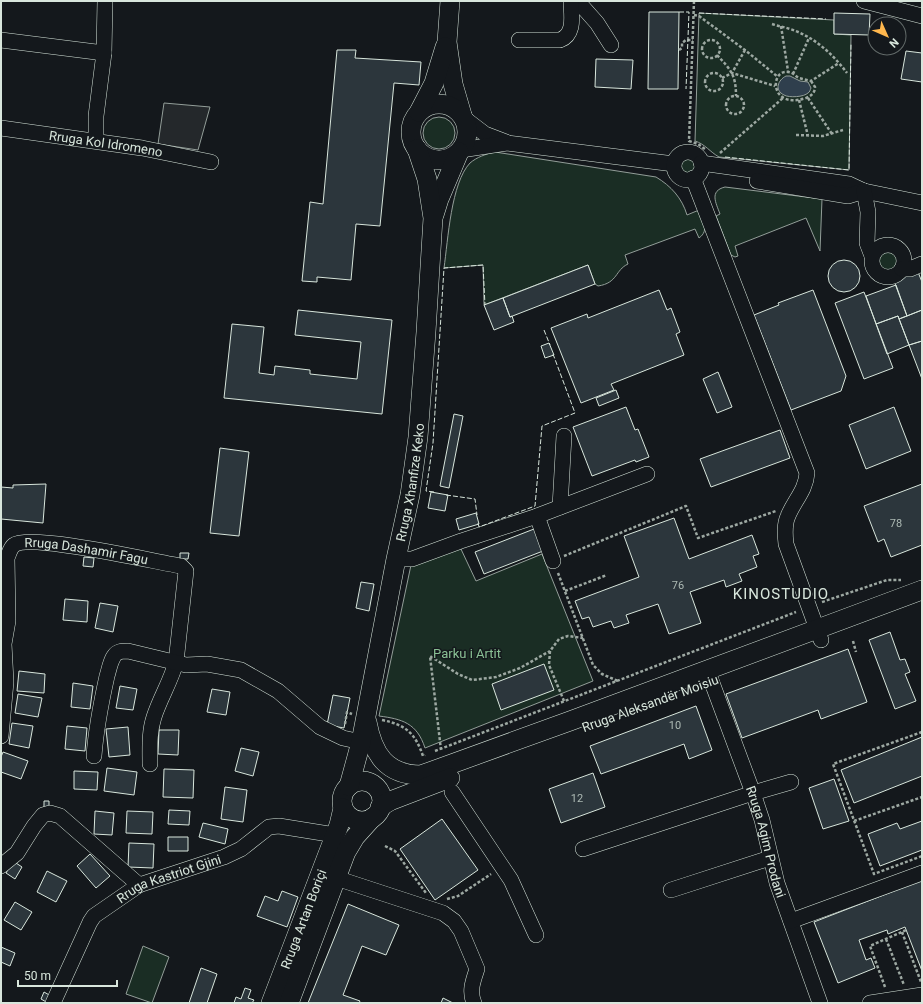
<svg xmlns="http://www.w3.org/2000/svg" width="923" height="1004" font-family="Roboto,sans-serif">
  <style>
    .green { fill: #1a2d24; stroke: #939e99 }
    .parking { fill: #24282b; stroke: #939e99 }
    .water { fill: #2f3f4d; stroke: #939e99 }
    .building { fill: #2c363c; stroke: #d8e6dc }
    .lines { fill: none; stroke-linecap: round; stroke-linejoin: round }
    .minor-casing { stroke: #d8e6dc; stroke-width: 16 }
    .major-casing { stroke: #d8e6dc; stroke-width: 20 }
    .path { stroke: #9da8a2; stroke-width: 2.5; stroke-dasharray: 3 2; stroke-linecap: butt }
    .minor { stroke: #14181c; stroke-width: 15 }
    .major { stroke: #14181c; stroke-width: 19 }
    .fence { stroke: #d8e6dc; stroke-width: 1; stroke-dasharray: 5 2; stroke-linecap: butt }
    .labels { text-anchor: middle; stroke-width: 3; stroke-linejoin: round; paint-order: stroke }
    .number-label { font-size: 11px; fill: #adbab4 }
    .street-label { font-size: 13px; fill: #d8e6dc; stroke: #14181c }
    .park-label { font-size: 13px; fill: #8ac095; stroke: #14181c }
    .quarter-label { font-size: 15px; letter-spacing: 1px; fill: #d8e6dc; stroke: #14181c }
  </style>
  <rect width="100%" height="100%" fill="#14181c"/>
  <path class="green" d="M 699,13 L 834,20 L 834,34 L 851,35 L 849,170 L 719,157 C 710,152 705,144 695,141 Z
    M423 133a16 16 0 1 1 32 0a16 16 0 1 1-32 0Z
    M 495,152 L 656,177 C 671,186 682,198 687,215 L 699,210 C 702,221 710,230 699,238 L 695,229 L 625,255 L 628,264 C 615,270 618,283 598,286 L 595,284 L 588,265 L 484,305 L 483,265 L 444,268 C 448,240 451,183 470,163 C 477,157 486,154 495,152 Z
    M680 166a8 8 0 1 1 16 0a8 8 0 1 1-16 0Z
    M 725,187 L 822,199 L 820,251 L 806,218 L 735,246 L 738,256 L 735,257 L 731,255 L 716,216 L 720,214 C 716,203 709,191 725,187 Z
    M878 260a11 11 0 1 1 22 0a11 11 0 1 1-22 0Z
    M 460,547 L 476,581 L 542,554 L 593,681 L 425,748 C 417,723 402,719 379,716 L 411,565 Z
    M 143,946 L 169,957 L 152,1003 L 126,994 Z"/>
  <path class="parking" d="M 164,103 L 210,107 L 198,150 L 158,144 Z"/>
  <path class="water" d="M 786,76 L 790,76 L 800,81 L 808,82 L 811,88 C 810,90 810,92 808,93 C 804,97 789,98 784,95 C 774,90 778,80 786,76 Z"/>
  <path class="building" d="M 649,12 L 679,12 L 678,89 L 648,89 Z
    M 834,13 L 870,14 L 869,35 L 834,34 Z
    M 337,50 L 356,50 L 355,58 L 421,62 L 419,85 L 394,83 L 380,226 L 356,224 L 351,280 L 317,277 L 317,282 L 302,281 L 310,202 L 323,204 Z
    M 906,51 L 922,53 L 922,82 L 901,79 Z
    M 596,59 L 633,60 L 631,89 L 595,87 Z
    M828 276a16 16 0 1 1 32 0a16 16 0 1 1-32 0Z
    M 588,265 L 595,284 L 510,317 L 503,298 Z
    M 918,272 L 922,282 L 922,310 L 907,316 L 894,281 Z
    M 896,285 L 907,316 L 899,319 L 898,316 L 876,324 L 866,296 Z
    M 659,290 L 667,310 L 671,308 L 680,332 L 676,334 L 684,355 L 611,384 L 614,390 L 581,403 L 551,328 L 587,314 L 588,318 Z
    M 813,290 L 846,376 L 841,391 L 791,410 L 754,315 L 779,305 L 778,303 Z
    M 864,292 L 893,368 L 864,379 L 835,303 Z
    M 503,298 L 510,317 L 512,316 L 514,322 L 494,330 L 484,305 Z
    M 298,310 L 392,320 L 382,414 L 224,398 L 232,324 L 264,327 L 259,373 L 274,375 L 275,366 L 310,370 L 310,374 L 357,379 L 361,342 L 295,335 Z
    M 922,310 L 922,341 L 909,345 L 899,319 Z
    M 898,316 L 909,345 L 887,354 L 876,324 Z
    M 922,341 L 922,379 L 909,345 Z
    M 549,343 L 554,355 L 545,358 L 541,346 Z
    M 718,372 L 732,407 L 717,413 L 703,379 Z
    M 616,390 L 619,398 L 599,406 L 596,398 Z
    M 626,407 L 635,430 L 638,429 L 649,457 L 636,462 L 635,460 L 592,476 L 573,427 Z
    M 894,407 L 911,451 L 866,469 L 849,425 Z
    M 454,414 L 463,416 L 449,488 L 440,486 Z
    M 780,430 L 790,458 L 711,487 L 700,459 Z
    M 220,448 L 249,452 L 239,536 L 210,533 Z
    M 46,484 L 43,523 L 1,519 L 1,487 L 13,488 L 13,485 Z
    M 922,484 L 922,545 L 891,557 L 884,539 L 878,542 L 864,506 Z
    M 431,492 L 448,495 L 445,511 L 428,508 Z
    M 476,513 L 479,524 L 459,530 L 456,519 Z
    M 674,518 L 689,559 L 752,535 L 759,554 L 753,556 L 757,567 L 739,574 L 742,581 L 726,587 L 724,580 L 690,592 L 701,623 L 669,634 L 658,604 L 626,615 L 629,623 L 614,628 L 611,621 L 593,627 L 589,617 L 582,619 L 575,601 L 639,577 L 624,536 Z
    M 534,529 L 543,551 L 484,574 L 475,552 Z
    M 180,553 L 189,553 L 188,559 L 180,559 Z
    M 84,557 L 94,558 L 93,567 L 83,566 Z
    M 361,582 L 374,584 L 369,611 L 356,608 Z
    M 65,599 L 88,601 L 87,622 L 63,620 Z
    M 100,603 L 118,606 L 113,632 L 95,628 Z
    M 890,632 L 900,660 L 905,659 L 910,672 L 905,674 L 916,701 L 895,709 L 869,640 Z
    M 848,649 L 867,702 L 821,719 L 818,710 L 742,738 L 726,694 Z
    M 544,664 L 554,690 L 501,710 L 492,684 Z
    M 19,671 L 45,674 L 44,693 L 17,691 Z
    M 73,683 L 93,686 L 90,709 L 71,707 Z
    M 120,686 L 137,689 L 133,710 L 116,708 Z
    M 212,689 L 230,692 L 226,715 L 207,712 Z
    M 18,694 L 42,698 L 38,717 L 15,713 Z
    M 333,695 L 350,698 L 344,728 L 327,725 Z
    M 696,706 L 712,750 L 689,759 L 684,744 L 601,774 L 590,746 Z
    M 12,723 L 33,726 L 29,748 L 9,744 Z
    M 67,726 L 87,728 L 85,751 L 65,749 Z
    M 128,727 L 130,755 L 109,757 L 106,729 Z
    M 159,730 L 179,730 L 178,755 L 158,754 Z
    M 922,737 L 922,776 L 854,803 L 841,770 Z
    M 241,748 L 259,752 L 253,776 L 235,771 Z
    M 3,752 L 28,761 L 21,779 L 1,772 L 1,757 Z
    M 107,768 L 137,772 L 134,795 L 104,791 Z
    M 164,769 L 194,770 L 193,798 L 163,797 Z
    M 74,771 L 98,772 L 97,790 L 74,789 Z
    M 593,773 L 605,807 L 561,823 L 549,789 Z
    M 834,779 L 849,821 L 823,829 L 809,788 Z
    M 225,787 L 247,790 L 243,822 L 221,819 Z
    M 44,801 L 49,801 L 49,807 L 44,807 Z
    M 169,810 L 190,811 L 189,825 L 168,824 Z
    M 95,811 L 114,813 L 112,835 L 94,834 Z
    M 127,811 L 153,812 L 152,834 L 126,833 Z
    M 442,819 L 478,870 L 435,900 L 400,849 Z
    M 922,821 L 922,850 L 880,866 L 868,834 L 897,823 L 900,829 Z
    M 203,823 L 228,829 L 225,844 L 199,837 Z
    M 168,837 L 188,837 L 188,851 L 168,851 Z
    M 129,843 L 154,844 L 153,868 L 128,867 Z
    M 90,854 L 110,876 L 96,888 L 77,866 Z
    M 13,861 L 22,867 L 15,879 L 6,873 Z
    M 47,871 L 67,881 L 56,902 L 37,892 Z
    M 922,880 L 922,971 L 905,927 L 888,934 L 887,930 L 859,940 L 866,960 L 871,958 L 875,968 L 838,983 L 814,922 Z
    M 282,891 L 298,897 L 287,927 L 257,916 L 265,896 L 278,901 Z
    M 15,902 L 32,912 L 21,930 L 4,920 Z
    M 348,904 L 399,925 L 386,955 L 362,946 L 343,995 L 360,1001 L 359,1003 L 308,1003 Z
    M 1,947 L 15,953 L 10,966 L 1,962 Z
    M 201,968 L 217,974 L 207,1003 L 189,1003 Z
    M 245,988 L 251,990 L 248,998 L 254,1000 L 252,1003 L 234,1003 L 236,997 L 241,999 Z
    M 44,992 L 51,996 L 48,1003 L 41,999 Z
    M 443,998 L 453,1003 L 441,1003 Z"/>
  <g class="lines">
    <g class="minor-casing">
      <g id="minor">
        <path d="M 581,1 L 581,5 L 597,23 L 611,45"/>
        <path d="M 864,1 L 922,16"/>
        <path d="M 1,40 L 104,53"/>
        <path d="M 519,40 L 560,40 C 576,34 571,14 571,1"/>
        <path d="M 464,118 L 485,134 L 506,142"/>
        <path id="s1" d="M 1,128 L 142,148 L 211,162"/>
        <path d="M 96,140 L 96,116 L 104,53 L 105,1"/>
        <path d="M 461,150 L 507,143 L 674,164"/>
        <circle cx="688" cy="166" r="14"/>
        <path d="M 701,163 L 849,184 L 864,191 L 922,203"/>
        <path d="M 693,178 L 807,473 C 806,490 794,501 788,516 C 784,525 785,535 786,544 L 821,640"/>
        <path d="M 757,181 L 848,196 L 864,191"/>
        <path d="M 864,191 L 868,212 L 867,243 L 872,256"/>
        <circle cx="888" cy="261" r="16"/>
        <path d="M 902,269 L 910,269 L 922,264"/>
        <path d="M 560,507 L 564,436"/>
        <path d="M 537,516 L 553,561"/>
        <path d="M 396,559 L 412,559 L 461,541 L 537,516 L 647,474"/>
        <path id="s2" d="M 711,680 L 753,793 L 762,820 L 777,883 L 820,1003"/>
        <path id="s3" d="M 1,736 L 6,682 L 4,644 L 8,621 L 7,558 C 9,554 10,548 14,545 C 30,533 156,562 181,566 L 186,571 L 176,662 C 171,681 160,698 154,717 C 149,732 150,748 150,764"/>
        <path d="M 94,756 C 96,729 101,703 107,676 C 109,670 110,662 114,656 C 117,651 122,651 128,651 L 186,665 L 207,664 L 241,670 L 278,691 L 320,727 L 343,738 L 361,742"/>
        <path d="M 452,792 L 511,880 L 536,935"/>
        <path d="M 583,849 L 753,793 L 791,782"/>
        <path d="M 1,866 L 17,853 L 34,826 L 43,815 L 50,813 L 60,816 L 139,885"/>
        <path d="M 336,878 L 443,913 L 454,921 L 461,931 L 477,969 C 473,981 469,991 474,1003"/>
        <path d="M 671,890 L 770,858"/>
        <path d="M 791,921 L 922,873"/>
        <path id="s4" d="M 53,1003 L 90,922 L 94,916 L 139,885 L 224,857 L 241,849 L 269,827 L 279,826 L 335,835"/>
        <path d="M 870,1003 L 922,995"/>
      </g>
    </g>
    <g class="major-casing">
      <g id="major">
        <path d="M 450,1 L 447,42 L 453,84 L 462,115"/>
        <circle cx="439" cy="132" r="28"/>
        <path d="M 419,112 L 434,83 L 445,47"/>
        <path d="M 434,215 L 439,199 L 459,152"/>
        <path d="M 367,722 C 373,754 386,775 421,775 L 570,721 L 922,590"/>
        <circle cx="362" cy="801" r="20"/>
        <path id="s5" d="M 349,786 L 361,742 L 396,559 L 410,495 L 418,437 L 426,332 L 433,218 L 427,179 L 417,149"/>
        <path d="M 380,807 L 390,801 L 450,778"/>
        <path id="s6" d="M 271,1003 L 339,825 L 343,808"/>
        <path d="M 289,1003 L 346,852 L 355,837 L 373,817"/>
      </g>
    </g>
    <path class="path" d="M 694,1 L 689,141 L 698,144 L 705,149
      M 694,15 L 699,16 L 745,50 L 778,77
      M 772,24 C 778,26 784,27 790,29 C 813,36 833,54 847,73
      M 781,26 L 788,71
      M702 49a9 9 0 1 1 18 0a9 9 0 1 1-18 0Z
      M 679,50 L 682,48 L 682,43 L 686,40 L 693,40
      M 745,50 L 732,73 L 775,86
      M 717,55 C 731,70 736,75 736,96
      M705 82a9 9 0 1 1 18 0a9 9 0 1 1-18 0Z
      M 793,74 L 809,38
      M 722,78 L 732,73
      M 811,81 L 815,87 C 815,93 811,96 806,98 C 769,110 770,69 788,72 C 793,72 795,76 799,78 C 803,79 807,80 811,81 L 839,63
      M726 105a9 9 0 1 1 18 0a9 9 0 1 1-18 0Z
      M 808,98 L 832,134
      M 799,100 L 808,136
      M 796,135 L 823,136 L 843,130
      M 720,153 L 783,98
      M 564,556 L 686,506 L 698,538 L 776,511
      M 558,573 L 593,665 L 602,674 L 618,681
      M 565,591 L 607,575
      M 822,602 L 887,580 L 901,580
      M 853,641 L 856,652
      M 564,701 L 549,665 L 550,651 L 559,639 L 568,636 L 583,638
      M 382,720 C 406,725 415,733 423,756 L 425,755
      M 345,724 L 347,712 L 352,714
      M 922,732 L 833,764 L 874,874 L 922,856
      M 441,750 L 430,656 L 458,674 L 472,680 L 496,677 L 520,668 L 550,651
      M 435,751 L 796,612
      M 854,821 L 922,797
      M 385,846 L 395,851 L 426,893
      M 447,899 L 458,896 L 491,874
      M 902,932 L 921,982
      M 886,939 L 904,985
      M 885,987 L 870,946 L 906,930"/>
    <use href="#minor" class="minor"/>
    <use href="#major" class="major"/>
    <path class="fence" d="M 679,12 L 689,12 L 686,89
      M 699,13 L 826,19
      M 725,157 L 849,170 L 851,44
      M 544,330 L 550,345
      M 434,492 L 426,491 L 433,443 L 444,268 L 483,265 L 485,305
      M 446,495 L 475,499 L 477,515
      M 478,523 L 479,527 L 535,506 L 542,426 L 575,413 L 553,354"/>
  </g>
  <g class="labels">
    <g class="number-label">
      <text x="896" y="527">78</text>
      <text x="678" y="589">76</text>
      <text x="675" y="729">10</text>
      <text x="577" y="802">12</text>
    </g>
    <g class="street-label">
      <text dy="5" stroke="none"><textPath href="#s1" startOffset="106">Rruga Kol Idromeno</textPath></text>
      <text dy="5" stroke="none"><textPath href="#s5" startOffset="310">Rruga Xhanfize Keko</textPath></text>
      <text dy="5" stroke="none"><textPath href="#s3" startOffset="267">Rruga Dashamir Fagu</textPath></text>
      <text transform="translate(650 703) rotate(-20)" y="5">Rruga Aleksandër Moisiu</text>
      <text dy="5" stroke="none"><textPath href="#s2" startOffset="171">Rruga Agim Prodani</textPath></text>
      <text dy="5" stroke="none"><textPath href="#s4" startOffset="181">Rruga Kastriot Gjini</textPath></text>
      <text dy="5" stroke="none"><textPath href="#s6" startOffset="90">Rruga Artan Boriçi</textPath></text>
    </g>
    <g class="park-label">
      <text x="467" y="658">Parku i Artit</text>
    </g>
    <g class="quarter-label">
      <text x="781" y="599">KINOSTUDIO</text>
    </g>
  </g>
  <rect width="923" height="1004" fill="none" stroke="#d8e6dc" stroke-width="4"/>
  <g transform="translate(887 36) rotate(135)"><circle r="19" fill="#14181c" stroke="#626a69"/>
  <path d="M0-3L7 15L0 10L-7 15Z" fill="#ffb74d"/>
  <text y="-6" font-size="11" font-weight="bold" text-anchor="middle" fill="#d8e6dc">N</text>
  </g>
  <path d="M18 980v6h99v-6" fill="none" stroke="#d8e6dc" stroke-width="2"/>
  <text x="24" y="980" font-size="12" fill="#d8e6dc" stroke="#14181c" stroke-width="3" paint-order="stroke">50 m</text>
</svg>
